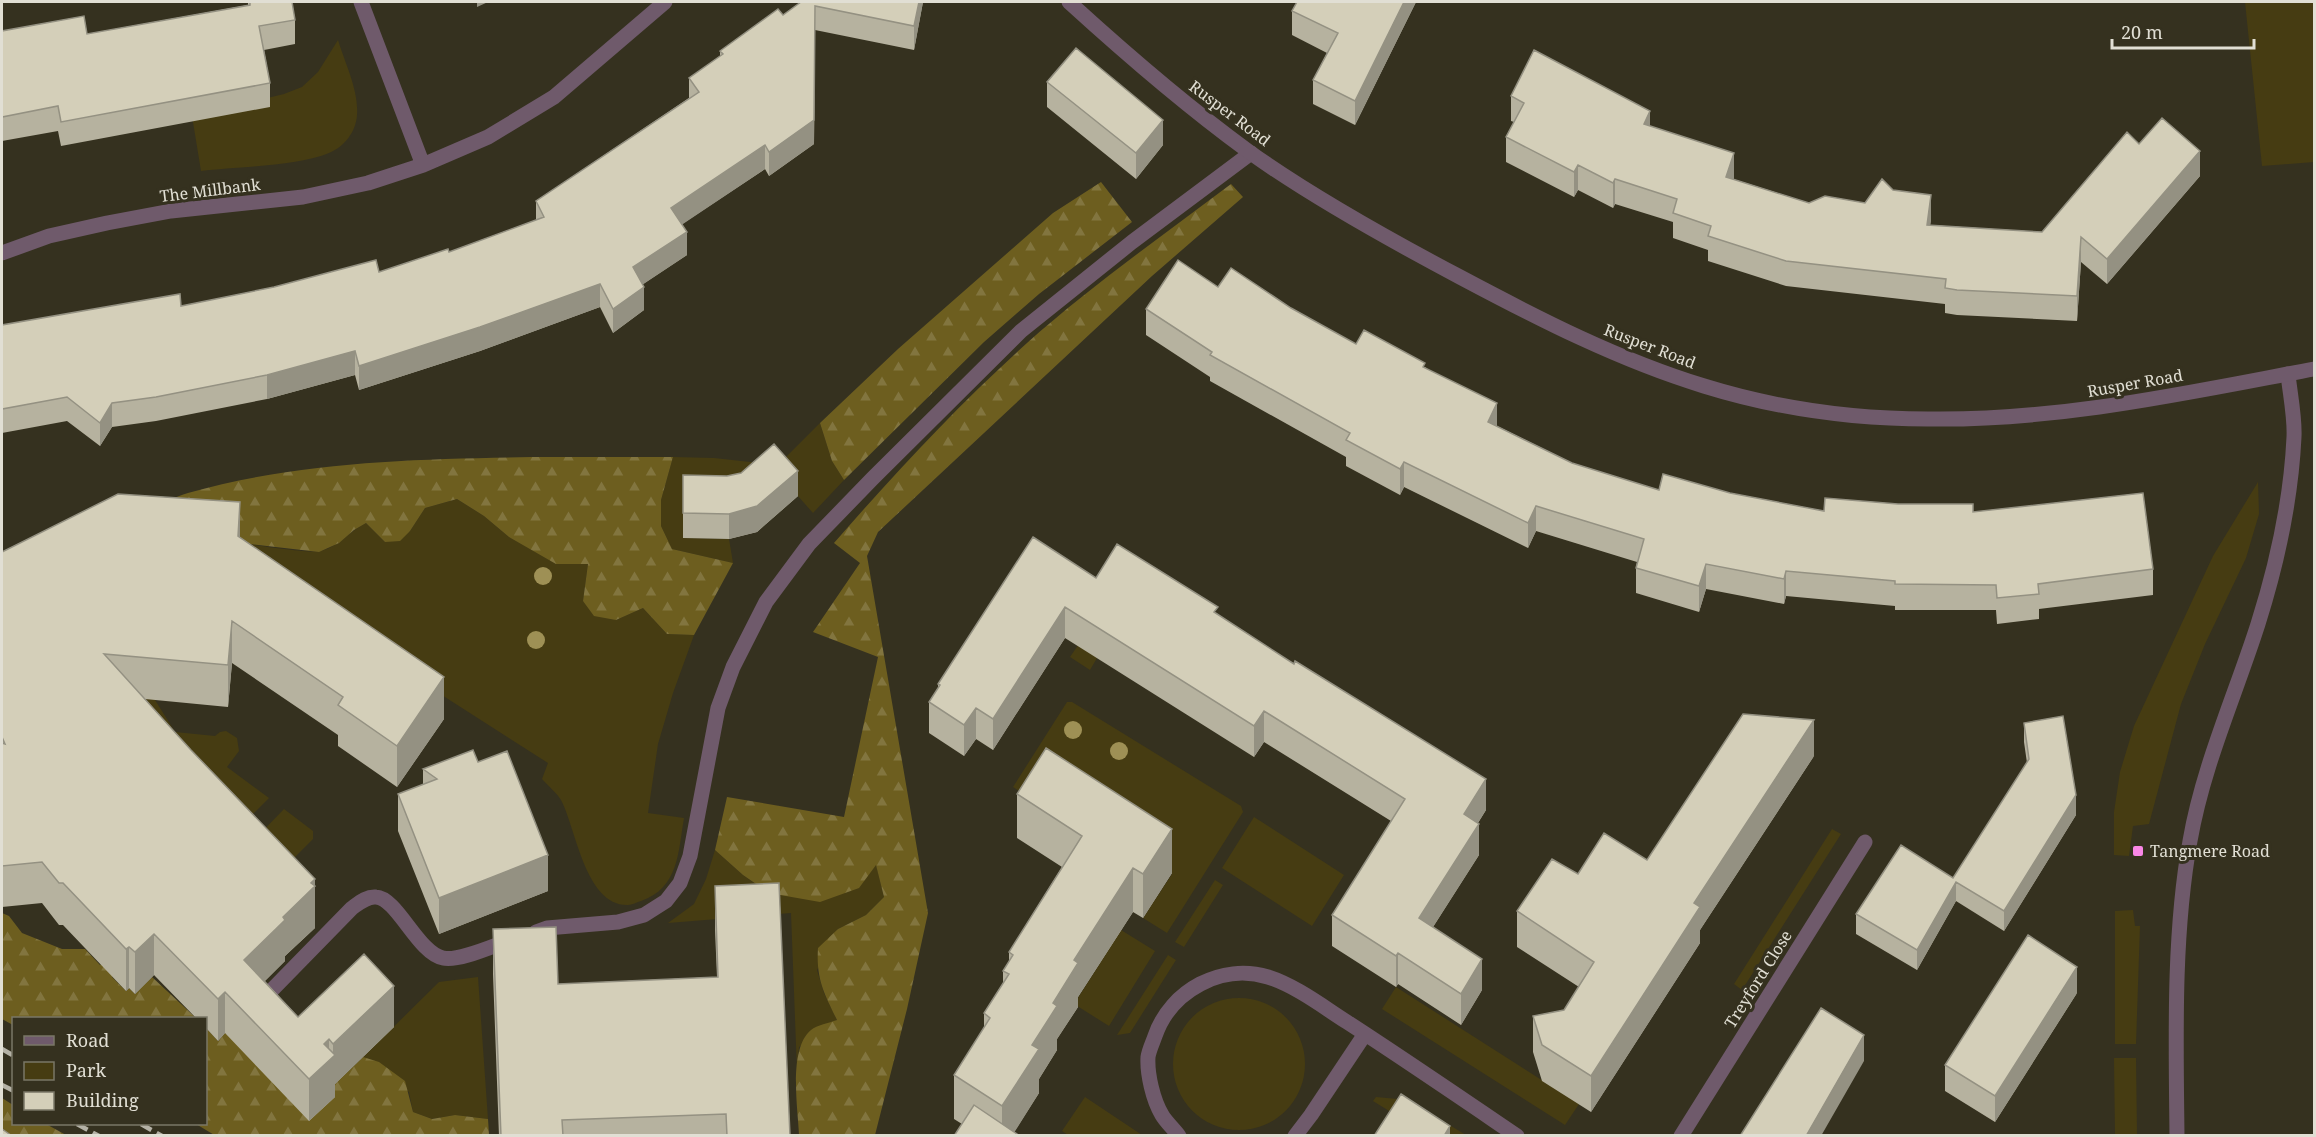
<svg xmlns="http://www.w3.org/2000/svg" width="2316" height="1137" font-family="'Noto Serif',serif">
  <style>
    .green { fill: #463c12 }
    .forest { fill: url(#forest-firs) }
    .lines { fill: none; stroke-linecap: round; stroke-linejoin: round }
    .service { stroke: #6f5a6b; stroke-width: 15 }
    .minor { stroke: #6f5a6b; stroke-width: 15 }
    .tertiary { stroke: #6f5a6b; stroke-width: 15 }
    .rail { stroke: #b5b2a6; stroke-width: 4.5; stroke-dasharray: 12 6; stroke-linecap: butt }
    .tree { fill: #9e9055 }
    .wall { fill: #b6b29f }
    .shaded-wall { fill: #949182 }
    .building { fill: #d4cfb9; stroke: #949182; stroke-width: 1.5 }
    .poi-dot { fill: #fa87e7; stroke: #35311f; stroke-width: 2 }
    .labels { text-anchor: middle; stroke-width: 6; stroke-linejoin: round; paint-order: stroke }
    .street-label { font-size: 16px; fill: #e1dfd4; stroke: #35311f }
    .poi-label { font-size: 16px; fill: #e1dfd4; stroke: #35311f; text-anchor: start }
  </style>
  <defs>
    <pattern id="forest-firs" width="22" height="20" patternUnits="userSpaceOnUse" patternTransform="scale(1.5)"><rect width="22" height="20" fill="#6d5e1f"/><path d="M5 1l3.5 6h-7zM16 11l3.5 6h-7z" fill="#82753f"/></pattern>
  </defs>
  <rect width="100%" height="100%" fill="#35311f"/>
  <path class="green" d="M 2245,2 L 2314,2 L 2314,162 L 2262,166 Z
    M 338,40 C 345,63 359,91 357,115 C 356,132 344,147 329,153 C 298,166 236,167 201,171 L 192,116 L 284,94 L 302,87 L 318,72 Z
    M 820,423 L 832,461 L 844,480 L 813,513 L 774,469 L 683,538 L 729,539 L 733,563 L 672,549 L 661,526 L 661,500 L 673,457 L 714,458 L 778,465 Z
    M 2258,482 L 2259,514 L 2246,558 L 2205,644 L 2181,704 L 2149,824 L 2133,826 L 2129,856 L 2114,855 L 2114,812 L 2120,772 L 2134,726 L 2213,556 Z
    M 457,499 L 484,516 L 509,537 L 588,564 L 583,601 L 616,620 L 643,608 L 667,634 L 694,635 L 673,693 L 658,744 L 648,813 L 684,818 C 678,852 679,888 641,901 C 637,902 632,905 628,905 C 585,906 576,828 561,800 C 556,792 548,786 542,779 L 548,763 L 434,690 L 240,543 C 254,545 313,554 321,551 C 339,546 350,531 366,523 L 385,542 L 410,531 L 425,508 Z
    M 1100,613 L 1097,658 L 1090,670 L 1070,657 Z
    M 150,692 L 175,732 L 215,736 L 220,732 L 226,731 L 237,738 L 239,751 L 227,767 L 269,798 L 238,829 L 2,759 Z
    M 1067,702 L 1072,702 L 1241,806 L 1243,812 L 1167,933 L 1143,918 L 1172,874 L 1039,804 L 1013,787 Z
    M 284,809 L 313,831 L 313,839 L 279,873 L 251,843 Z
    M 1254,817 L 1344,875 L 1312,926 L 1222,868 Z
    M 1832,829 L 1841,834 L 1742,990 L 1734,984 Z
    M 715,850 L 743,875 L 768,893 L 876,864 L 884,897 L 866,915 L 838,929 L 817,970 L 824,993 L 837,1020 L 799,1047 L 797,1071 L 791,913 L 668,923 L 694,904 L 706,879 Z
    M 1215,880 L 1223,885 L 1184,947 L 1175,942 Z
    M 2133,910 L 2135,926 L 2140,926 L 2136,1044 L 2115,1044 L 2115,911 Z
    M 1121,930 L 1155,951 L 1109,1026 L 1074,1004 Z
    M 1168,955 L 1176,960 L 1130,1033 L 1117,1035 Z
    M 478,977 L 488,1119 L 455,1115 L 432,1119 L 413,1112 L 409,1092 L 363,1057 L 439,982 Z
    M 1396,987 L 1579,1104 L 1565,1125 L 1382,1009 Z
    M1173 1064a66 66 0 1 1 132 0a66 66 0 1 1-132 0Z
    M 2114,1058 L 2136,1058 L 2137,1135 L 2115,1135 Z
    M 1085,1097 L 1142,1135 L 1068,1135 L 1062,1131 Z
    M 1376,1097 L 1408,1100 L 1466,1135 L 1428,1135 L 1373,1101 Z"/>
  <path class="forest" d="M 1101,182 L 1132,222 L 1039,294 L 984,342 L 844,480 L 832,461 L 820,423 L 898,349 L 1053,213 Z
    M 1231,184 L 1243,197 L 1152,276 L 878,532 L 867,556 L 928,913 L 907,1009 L 875,1135 L 799,1135 C 798,1109 788,1049 811,1030 C 817,1025 829,1023 837,1020 C 824,993 816,979 818,948 L 838,929 L 866,915 L 884,897 L 876,865 L 859,888 L 820,902 L 769,893 L 743,875 L 715,850 L 727,797 L 844,817 L 878,657 L 813,632 L 860,563 L 834,543 C 895,473 958,405 1027,343 C 1091,286 1162,236 1231,184 Z
    M 532,457 L 673,457 L 661,500 L 661,526 L 672,549 L 733,563 L 694,635 L 667,634 L 643,608 L 616,620 L 594,616 L 583,601 L 588,564 L 556,564 L 509,537 L 484,516 L 457,499 L 425,508 L 410,531 L 400,541 L 385,542 L 366,523 L 354,530 L 339,543 L 319,552 L 240,543 L 134,518 C 152,510 170,498 188,493 C 302,461 416,459 532,457 Z
    M 2,913 L 9,916 L 22,933 L 62,949 L 85,949 L 100,965 L 104,962 L 115,973 L 112,977 L 126,991 L 129,988 L 135,994 L 152,977 L 196,1018 L 14,1018 L 13,1025 L 2,1019 Z
    M 206,1028 L 218,1041 L 225,1033 L 333,1086 L 363,1057 L 379,1062 L 405,1081 L 413,1112 L 432,1119 L 455,1115 L 488,1119 L 489,1135 L 216,1136 L 196,1124 L 206,1124 Z
    M 2,1098 L 13,1105 L 14,1124 L 46,1124 L 66,1135 L 2,1135 Z"/>
  <g class="lines">
    <path class="service" d="M 536,932 L 547,928 L 618,922 L 644,915 L 666,901 L 680,883 L 690,856 L 718,708 L 733,667 L 766,602 L 809,544 L 873,478 L 1021,331 L 1132,242 L 1251,153
      M 267,995 L 352,908 C 359,903 367,896 376,897 C 397,898 418,953 443,958 C 458,962 495,945 510,940"/>
    <path class="minor" d="M 361,2 L 423,165
      M 2,253 L 49,236 L 107,223 L 171,211 L 303,197 L 368,183 L 423,165 L 488,137 L 554,97 L 665,2
      M 1179,1136 C 1174,1129 1166,1122 1162,1115 C 1153,1100 1147,1074 1148,1057 C 1149,1050 1153,1042 1155,1036 C 1171,990 1222,963 1268,977 C 1296,986 1322,1006 1347,1022 C 1404,1059 1461,1098 1517,1136
      M 1295,1136 L 1311,1115 L 1365,1034
      M 1681,1136 L 1865,842
      M 2177,1136 C 2176,1040 2173,935 2190,841 C 2203,766 2235,696 2258,624 C 2277,564 2291,500 2294,437 C 2295,417 2290,394 2288,374"/>
    <path class="tertiary" d="M 1069,2 C 1126,54 1185,105 1248,151 C 1312,197 1390,240 1460,277 C 1539,319 1619,360 1704,386 C 1775,408 1854,419 1928,419 C 2059,421 2186,393 2314,369"/>
    <path class="rail" d="M 2,1049 L 14,1056
      M 2,1085 L 14,1091
      M 77,1124 L 99,1136
      M 141,1124 L 162,1136"/>
  </g>
  <g class="tree">
    <circle cx="543" cy="576" r="9"/>
    <circle cx="536" cy="640" r="9"/>
    <circle cx="1073" cy="730" r="9"/>
    <circle cx="1119" cy="751" r="9"/>
  </g>
  <path class="wall" d="M 248,2 L 292,2 L 295,20 L 295,44 L 264,50 L 270,83 L 270,107 L 61,146 L 58,131 L 2,141 L 2,31 L 87,34 L 248,5 Z
    M 801,2 L 923,2 L 914,50 L 815,30 L 814,144 L 769,176 L 765,169 L 682,224 L 687,255 L 643,284 L 644,310 L 613,333 L 600,307 L 480,351 L 359,390 L 355,375 L 267,399 L 156,421 L 112,427 L 100,446 L 67,421 L 2,433 L 2,325 L 181,306 L 379,272 L 449,252 L 536,220 L 536,201 L 689,98 L 689,78 L 720,56 L 720,51 L 783,15 Z
    M 1416,2 L 1355,125 L 1313,104 L 1313,80 L 1327,53 L 1292,35 L 1292,11 Z
    M 1047,82 L 1163,145 L 1136,179 L 1047,107 Z
    M 1511,96 L 1650,126 L 1734,178 L 1733,179 L 1809,203 L 1865,203 L 1893,190 L 1931,220 L 1930,225 L 2042,232 L 2139,144 L 2200,176 L 2107,284 L 2081,262 L 2077,321 L 1957,315 L 1945,313 L 1945,304 L 1786,286 L 1708,261 L 1708,250 L 1673,238 L 1673,222 L 1615,204 L 1613,208 L 1578,190 L 1574,197 L 1506,162 L 1506,137 L 1514,122 L 1511,121 Z
    M 1218,287 L 1291,308 L 1356,344 L 1425,367 L 1497,426 L 1572,463 L 1659,490 L 1730,493 L 1824,511 L 1973,512 L 2153,569 L 2153,595 L 2039,609 L 2039,619 L 1997,624 L 1996,610 L 1895,610 L 1895,606 L 1786,596 L 1784,604 L 1706,589 L 1699,612 L 1636,593 L 1636,568 L 1637,562 L 1536,531 L 1528,548 L 1404,487 L 1400,495 L 1346,466 L 1346,457 L 1210,381 L 1210,377 L 1146,335 L 1146,309 Z
    M 741,473 L 798,496 L 757,532 L 729,539 L 683,538 L 683,513 L 727,476 Z
    M 240,537 L 444,719 L 397,787 L 338,746 L 338,735 L 232,663 L 228,707 L 145,699 L 191,750 L 315,879 L 315,928 L 285,956 L 285,961 L 265,981 L 298,1017 L 394,1027 L 335,1084 L 335,1097 L 309,1121 L 225,1033 L 218,1041 L 206,1028 L 206,1018 L 196,1018 L 154,975 L 135,994 L 129,988 L 126,991 L 63,925 L 59,925 L 42,903 L 2,907 L 2,552 Z
    M 1096,578 L 1218,615 L 1486,810 L 1478,823 L 1479,855 L 1433,927 L 1482,990 L 1461,1025 L 1398,984 L 1396,987 L 1332,946 L 1332,915 L 1391,821 L 1264,742 L 1254,757 L 1065,638 L 993,750 L 976,739 L 964,756 L 929,733 L 929,702 L 938,688 L 938,684 Z
    M 2024,723 L 2076,815 L 2004,931 L 1956,901 L 1917,970 L 1856,934 L 1856,914 L 1953,878 L 2027,763 L 2024,742 Z
    M 1814,756 L 1700,930 L 1700,943 L 1591,1112 L 1542,1081 L 1533,1052 L 1533,1016 L 1564,1010 L 1579,987 L 1517,947 L 1517,911 L 1578,874 L 1647,860 Z
    M 478,762 L 548,891 L 439,934 L 398,831 L 398,794 L 423,785 L 423,769 Z
    M 1017,794 L 1172,873 L 1143,918 L 1133,912 L 1078,997 L 1078,1007 L 1057,1039 L 1057,1050 L 1039,1079 L 1039,1093 L 1014,1132 L 962,1124 L 954,1119 L 954,1075 L 984,1028 L 984,1013 L 1003,983 L 1003,971 L 1009,962 L 1009,952 L 1062,867 L 1017,838 Z
    M 715,886 L 790,1136 L 499,1136 L 493,974 L 493,929 L 558,984 L 717,977 L 715,930 Z
    M 2077,993 L 1995,1122 L 1945,1091 L 1945,1065 Z"/>
  <path class="shaded-wall" d="M 477,2 L 488,2 L 477,7 Z
    M 919,2 L 923,2 L 914,50 L 914,26 Z
    M 1404,2 L 1416,2 L 1355,125 L 1355,101 Z
    M 815,30 L 814,144 L 769,176 L 769,152 Z
    M 1650,111 L 1650,136 L 1644,124 Z
    M 1163,120 L 1163,145 L 1136,179 L 1136,153 Z
    M 765,145 L 765,169 L 671,232 L 671,208 Z
    M 2200,151 L 2200,176 L 2107,284 L 2107,259 Z
    M 1734,153 L 1734,178 L 1726,202 L 1726,177 Z
    M 1578,165 L 1578,190 L 1574,197 L 1574,172 Z
    M 1615,179 L 1615,204 L 1613,208 L 1613,183 Z
    M 1931,195 L 1931,220 L 1927,250 L 1927,225 Z
    M 687,232 L 687,255 L 633,291 L 633,267 Z
    M 2081,237 L 2081,262 L 2077,321 L 2077,296 Z
    M 600,284 L 600,307 L 480,351 L 359,390 L 359,366 Z
    M 644,287 L 644,310 L 613,333 L 613,309 Z
    M 355,351 L 355,375 L 267,399 L 267,375 Z
    M 112,403 L 112,427 L 100,446 L 100,423 Z
    M 1497,403 L 1497,428 L 1488,422 Z
    M 1404,462 L 1404,487 L 1400,495 L 1400,469 Z
    M 798,471 L 798,496 L 757,532 L 729,539 L 729,514 Z
    M 240,502 L 240,543 L 238,536 Z
    M 1536,506 L 1536,531 L 1528,548 L 1528,523 Z
    M 1706,564 L 1706,589 L 1699,612 L 1699,586 Z
    M 1786,571 L 1786,596 L 1784,604 L 1784,579 Z
    M 1065,607 L 1065,638 L 993,750 L 993,719 Z
    M 232,621 L 232,663 L 228,707 L 228,665 Z
    M 444,677 L 444,719 L 397,787 L 397,746 Z
    M 976,708 L 976,739 L 964,756 L 964,725 Z
    M 1264,711 L 1264,742 L 1254,757 L 1254,726 Z
    M 1814,720 L 1814,756 L 1700,930 L 1700,943 L 1591,1112 L 1591,1076 L 1694,903 Z
    M 1486,779 L 1486,810 L 1464,845 L 1464,814 Z
    M 2076,795 L 2076,815 L 2004,931 L 2004,911 Z
    M 1479,824 L 1479,855 L 1419,949 L 1419,918 Z
    M 1172,829 L 1172,873 L 1143,918 L 1143,874 Z
    M 548,855 L 548,891 L 439,934 L 439,898 Z
    M 1133,868 L 1133,912 L 1078,997 L 1078,1007 L 1057,1039 L 1057,1050 L 1039,1079 L 1039,1093 L 1012,1136 L 1002,1136 L 1002,1106 L 1053,1003 L 1074,960 Z
    M 315,879 L 315,928 L 285,956 L 285,961 L 244,1001 L 244,960 Z
    M 1956,882 L 1956,901 L 1917,970 L 1917,950 Z
    M 154,934 L 154,975 L 135,994 L 135,952 Z
    M 129,947 L 129,988 L 126,991 L 126,949 Z
    M 1398,953 L 1398,984 L 1396,987 L 1396,956 Z
    M 1482,959 L 1482,990 L 1461,1025 L 1461,994 Z
    M 2077,967 L 2077,993 L 1995,1122 L 1995,1096 Z
    M 394,986 L 394,1027 L 335,1084 L 335,1097 L 309,1121 L 309,1079 L 324,1044 L 329,1039 L 329,1061 L 333,1057 L 333,1044 Z
    M 225,992 L 225,1033 L 218,1041 L 218,999 Z
    M 1864,1035 L 1864,1061 L 1821,1136 L 1806,1136 Z
    M 1450,1126 L 1450,1136 L 1444,1136 Z"/>
  <path class="building" d="M 250,2 L 292,2 L 295,20 L 259,26 L 270,83 L 61,122 L 58,106 L 2,117 L 2,31 L 84,16 L 87,34 L 250,5 Z
    M 801,2 L 919,2 L 914,26 L 815,6 L 814,120 L 769,152 L 765,145 L 671,208 L 687,232 L 633,267 L 644,287 L 613,309 L 600,284 L 480,327 L 359,366 L 355,351 L 267,375 L 156,397 L 112,403 L 100,423 L 67,397 L 2,409 L 2,325 L 180,294 L 181,306 L 274,287 L 376,260 L 379,272 L 448,249 L 449,252 L 544,217 L 536,201 L 699,92 L 689,78 L 723,54 L 720,51 L 778,9 L 783,15 Z
    M 1297,2 L 1404,2 L 1355,101 L 1313,80 L 1338,33 L 1292,11 Z
    M 1076,48 L 1163,120 L 1136,153 L 1047,82 Z
    M 1534,50 L 1650,111 L 1644,124 L 1734,153 L 1726,177 L 1809,203 L 1825,196 L 1865,203 L 1882,179 L 1893,190 L 1931,195 L 1927,225 L 2042,232 L 2127,132 L 2139,144 L 2162,118 L 2200,151 L 2107,259 L 2081,237 L 2077,296 L 1957,290 L 1945,288 L 1946,279 L 1786,261 L 1708,236 L 1711,226 L 1673,213 L 1677,199 L 1615,179 L 1613,183 L 1578,165 L 1574,172 L 1506,137 L 1524,103 L 1511,96 Z
    M 1178,260 L 1218,287 L 1231,268 L 1291,308 L 1356,344 L 1364,330 L 1425,363 L 1423,367 L 1497,403 L 1488,422 L 1572,463 L 1659,490 L 1663,474 L 1730,493 L 1824,511 L 1825,498 L 1898,504 L 1973,504 L 1973,512 L 2143,493 L 2153,569 L 2038,584 L 2039,594 L 1997,598 L 1996,585 L 1895,584 L 1895,581 L 1786,571 L 1784,579 L 1706,564 L 1699,586 L 1636,568 L 1644,539 L 1536,506 L 1528,523 L 1404,462 L 1400,469 L 1346,440 L 1350,433 L 1210,355 L 1212,352 L 1146,309 Z
    M 774,444 L 798,471 L 757,506 L 729,514 L 683,513 L 683,475 L 727,476 L 741,473 Z
    M 118,494 L 240,502 L 238,536 L 444,677 L 397,746 L 338,705 L 343,697 L 232,621 L 228,665 L 104,654 L 191,750 L 315,879 L 311,883 L 315,886 L 283,917 L 285,920 L 244,960 L 298,1017 L 364,954 L 394,986 L 333,1044 L 329,1039 L 324,1044 L 335,1055 L 309,1079 L 225,992 L 218,999 L 154,934 L 135,952 L 129,947 L 126,949 L 63,883 L 59,883 L 42,862 L 2,866 L 2,743 L 5,744 L 2,737 L 2,552 Z
    M 1033,537 L 1096,578 L 1117,544 L 1218,607 L 1214,612 L 1294,664 L 1295,661 L 1486,779 L 1464,814 L 1479,824 L 1419,918 L 1482,959 L 1461,994 L 1398,953 L 1396,956 L 1332,915 L 1405,799 L 1264,711 L 1254,726 L 1065,607 L 993,719 L 976,708 L 964,725 L 929,702 L 940,685 L 938,684 Z
    M 1743,714 L 1814,720 L 1694,903 L 1700,907 L 1591,1076 L 1542,1045 L 1533,1016 L 1564,1010 L 1594,962 L 1517,911 L 1552,859 L 1578,874 L 1604,833 L 1647,860 Z
    M 2063,716 L 2076,795 L 2004,911 L 1956,882 L 1917,950 L 1856,914 L 1901,845 L 1953,878 L 2029,759 L 2024,723 Z
    M 1046,748 L 1172,829 L 1143,874 L 1133,868 L 1074,960 L 1078,963 L 1053,1003 L 1057,1006 L 1032,1045 L 1039,1049 L 1002,1106 L 954,1075 L 990,1018 L 984,1013 L 1009,974 L 1003,971 L 1013,955 L 1009,952 L 1082,836 L 1017,794 Z
    M 473,750 L 478,762 L 507,751 L 548,855 L 439,898 L 398,794 L 437,779 L 423,769 Z
    M 779,883 L 790,1136 L 727,1136 L 726,1114 L 562,1120 L 563,1136 L 501,1136 L 493,929 L 556,927 L 558,984 L 718,977 L 715,886 Z
    M 2028,935 L 2077,967 L 1995,1096 L 1945,1065 Z
    M 1821,1008 L 1864,1035 L 1806,1136 L 1740,1136 Z
    M 1401,1094 L 1450,1126 L 1444,1136 L 1374,1136 Z
    M 974,1105 L 1020,1136 L 954,1136 Z
    M 2,1129 L 12,1136 L 2,1136 Z"/>
  <rect class="poi-dot" x="2132" y="845" width="12" height="12" rx="3"/>
  <g class="labels">
    <g class="street-label">
      <text transform="translate(1230 113) rotate(37)" y="6">Rusper Road</text>
      <text transform="translate(210 190) rotate(-7)" y="6">The Millbank</text>
      <text transform="translate(1650 346) rotate(21)" y="6">Rusper Road</text>
      <text transform="translate(2135 383) rotate(-10)" y="6">Rusper Road</text>
      <text transform="translate(1758 979) rotate(-58)" y="6">Treyford Close</text>
    </g>
    <g class="poi-label">
      <text x="2150" y="857">Tangmere Road</text>
    </g>
  </g>
  <rect width="2316" height="1137" fill="none" stroke="#e1dfd4" stroke-width="6"/>
  <rect x="12" y="1017" width="195" height="108" fill="#35311f" stroke="#7a7767" stroke-width="1.5"/>
  <rect x="24" y="1036" width="30" height="9" fill="#6f5a6b" stroke="#7a7767" stroke-width="1.5"/>
  <text x="66" y="1047" font-size="18" fill="#e1dfd4">Road</text>
  <rect x="24" y="1062" width="30" height="18" fill="#463c12" stroke="#7a7767" stroke-width="1.5"/>
  <text x="66" y="1077" font-size="18" fill="#e1dfd4">Park</text>
  <rect x="24" y="1092" width="30" height="18" fill="#d4cfb9" stroke="#7a7767" stroke-width="1.5"/>
  <text x="66" y="1107" font-size="18" fill="#e1dfd4">Building</text>
  <path d="M2112 39v9h142v-9" fill="none" stroke="#e1dfd4" stroke-width="3"/>
  <text x="2121" y="39" font-size="18" fill="#e1dfd4" stroke="#35311f" stroke-width="4.5" paint-order="stroke">20 m</text>
</svg>
